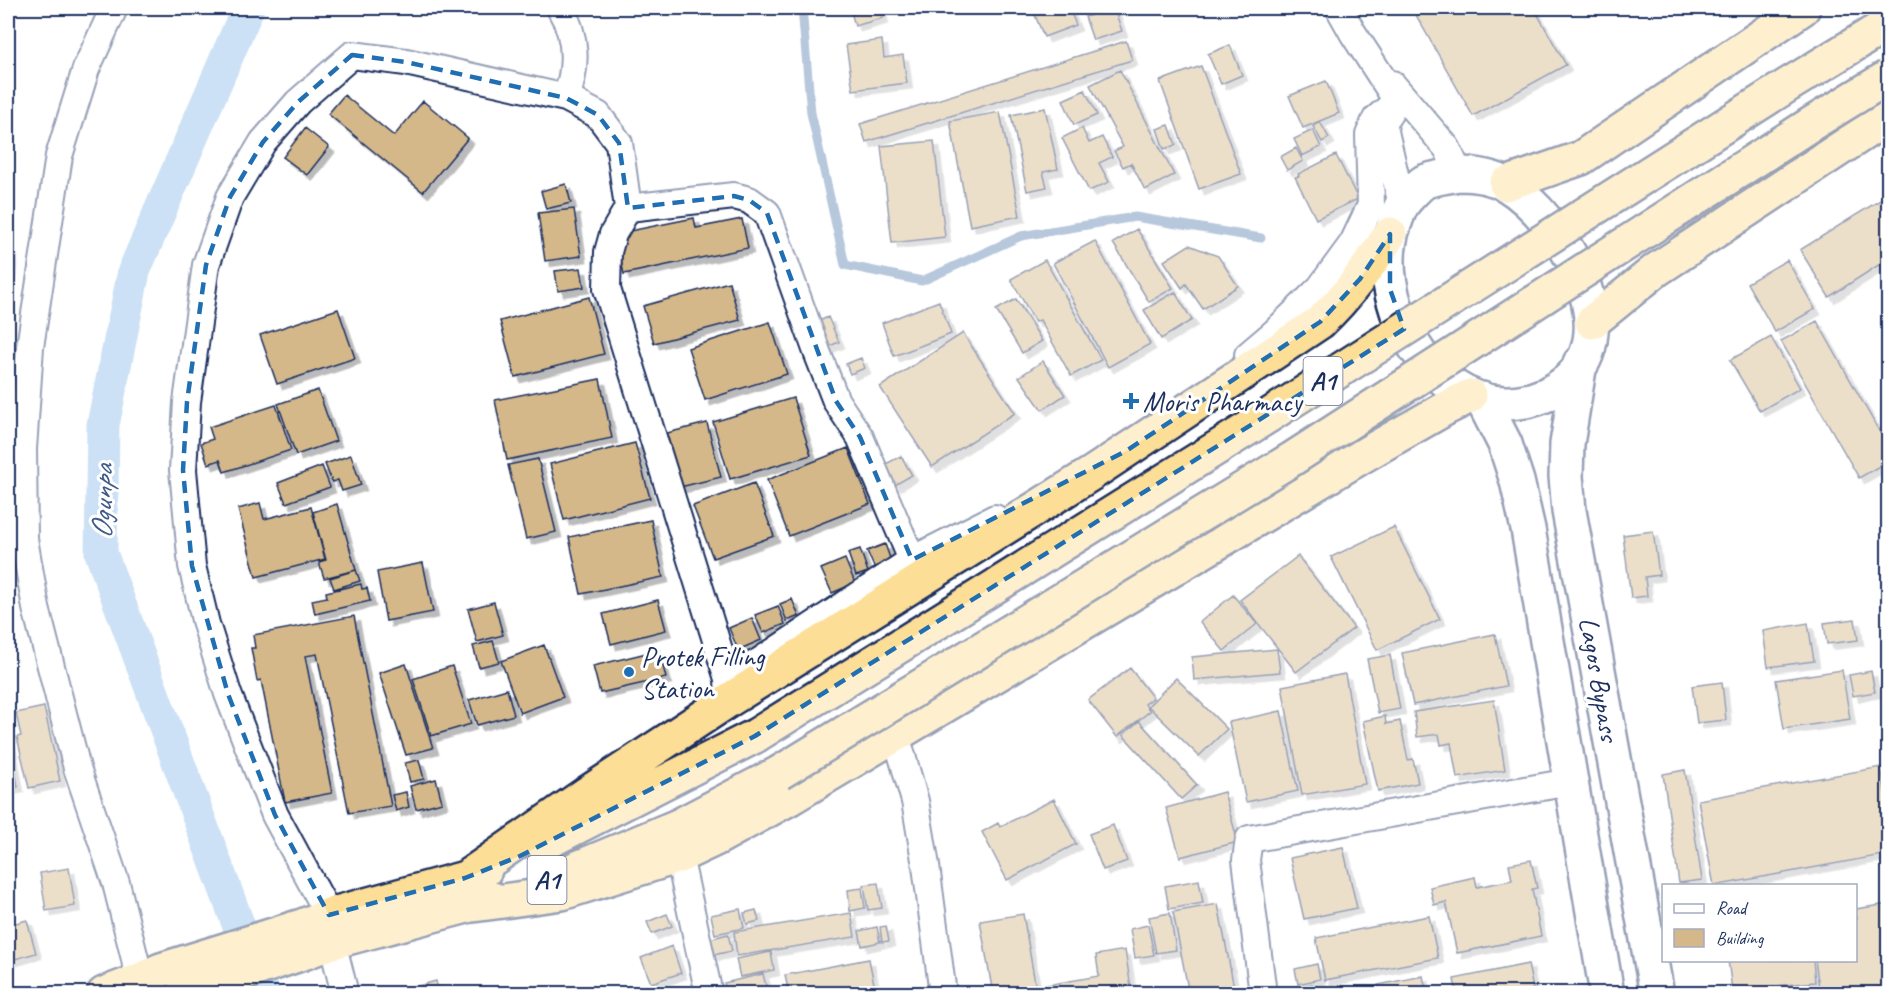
<svg xmlns="http://www.w3.org/2000/svg" width="1896" height="1001" font-family="Caveat,sans-serif">
  <style>
    .lines { fill: none; stroke-linecap: round; stroke-linejoin: round }
    .stream { stroke: #6184b1; stroke-width: 9 }
    .canal { stroke: #8fbde9; stroke-width: 33 }
    .building { fill: #d5b889; stroke: #1b2f5e; stroke-width: 1.5; filter: url(#shadow) }
    .street-casing { stroke: #1b2f5e; stroke-width: 30 }
    .secondary-casing { stroke: #1b2f5e; stroke-width: 38 }
    .highway-casing { stroke: #1b2f5e; stroke-width: 38 }
    .street { stroke: #fff; stroke-width: 26 }
    .secondary { stroke: #fff; stroke-width: 33 }
    .highway { stroke: #fdde96; stroke-width: 33 }
    .highway-bridge-casing { stroke: #1b2f5e; stroke-width: 38; stroke-linecap: butt }
    .highway-bridge { stroke: #fdde96; stroke-width: 33 }
    .marked { fill: none; stroke: #1f6fb2; stroke-width: 4.5; stroke-dasharray: 12 8; stroke-linejoin: round }
    .poi-dot { fill: #1f6fb2; stroke: #fff; stroke-width: 2 }
    .labels { text-anchor: middle; stroke-width: 6; stroke-linejoin: round; paint-order: stroke }
    .shield { fill: #fff; stroke: #5f6d8e; stroke-width: 1.5 }
    .shield-label { font-size: 27px; font-weight: bold; fill: #1b2f5e }
    .poi-label { font-size: 28px; fill: #1b2f5e; stroke: #fff; text-anchor: start }
    .street-label { font-size: 28px; fill: #1b2f5e; stroke: #fff }
    .water-label { font-size: 30px; font-style: italic; fill: #3e5a88; stroke: #fff }
  </style>
  <defs>
    <filter id="shadow"><feDropShadow dx="5.5" dy="5.5" stdDeviation="0" flood-color="#0004"/></filter>
  </defs>
  <rect width="100%" height="100%" fill="#fff"/>
  <filter id="ink" filterUnits="userSpaceOnUse"><feTurbulence type="fractalNoise" baseFrequency=".0167" numOctaves="2"/><feDisplacementMap in="SourceGraphic" scale="12" xChannelSelector="R" yChannelSelector="G"/><feConvolveMatrix kernelMatrix="1 2 1 2 8 2 1 2 1" color-interpolation-filters="sRGB"/></filter>
  <g filter="url(#ink)">
    <g class="lines">
      <path class="stream" d="M 802,8 L 811,113 L 845,265 L 922,281 L 1021,236 L 1135,217 L 1261,238"/>
      <path class="canal" d="M 248,8 L 134,271 L 103,425 L 101,553 L 264,994"/>
    </g>
    <path class="building" d="M 850,8 L 880,8 L 883,18 L 855,26 Z
      M 1032,8 L 1069,8 L 1076,25 L 1044,37 Z
      M 1081,8 L 1106,8 L 1084,15 Z
      M 1114,8 L 1122,31 L 1093,40 L 1085,17 Z
      M 1412,8 L 1534,8 L 1566,65 L 1473,116 Z
      M 882,40 L 884,58 L 903,55 L 907,83 L 853,90 L 846,45 Z
      M 1126,41 L 1132,60 L 866,142 L 860,124 Z
      M 1230,45 L 1242,75 L 1221,84 L 1208,54 Z
      M 1201,66 L 1241,174 L 1199,189 L 1160,81 Z
      M 1120,70 L 1174,175 L 1145,190 L 1131,163 L 1123,167 L 1114,151 L 1123,147 L 1090,85 Z
      M 1326,81 L 1339,113 L 1303,128 L 1289,96 Z
      M 1085,90 L 1097,115 L 1074,125 L 1063,100 Z
      M 344,95 L 394,136 L 423,101 L 468,138 L 423,192 L 328,114 Z
      M 1045,108 L 1058,169 L 1043,172 L 1047,187 L 1027,191 L 1011,115 Z
      M 1000,112 L 1020,216 L 970,226 L 950,121 Z
      M 1320,122 L 1329,138 L 1322,142 L 1313,126 Z
      M 1169,125 L 1176,145 L 1164,149 L 1157,129 Z
      M 305,128 L 329,147 L 307,175 L 283,157 Z
      M 1082,128 L 1089,143 L 1102,137 L 1112,157 L 1099,163 L 1109,182 L 1089,191 L 1062,138 Z
      M 1313,130 L 1321,147 L 1302,156 L 1294,139 Z
      M 934,141 L 945,237 L 892,243 L 881,146 Z
      M 1296,148 L 1303,161 L 1287,170 L 1280,157 Z
      M 1336,155 L 1358,199 L 1316,219 L 1295,177 L 1299,176 L 1298,174 Z
      M 566,184 L 571,203 L 546,209 L 541,191 Z
      M 1888,195 L 1888,259 L 1829,297 L 1800,250 Z
      M 574,209 L 581,256 L 545,261 L 538,213 Z
      M 694,218 L 696,228 L 742,219 L 748,248 L 624,274 L 615,234 Z
      M 1137,229 L 1173,288 L 1149,302 L 1113,243 Z
      M 1095,241 L 1150,344 L 1108,367 L 1053,263 Z
      M 1189,245 L 1218,256 L 1238,286 L 1203,309 L 1186,284 L 1182,288 L 1164,261 Z
      M 8,251 L 12,251 L 10,275 L 8,275 Z
      M 1045,260 L 1101,360 L 1071,376 L 1040,320 L 1035,322 L 1011,279 Z
      M 1787,260 L 1815,309 L 1775,332 L 1747,283 Z
      M 581,268 L 584,287 L 558,291 L 555,271 Z
      M 729,282 L 740,320 L 654,343 L 643,306 Z
      M 1175,292 L 1192,320 L 1161,339 L 1144,310 Z
      M 589,297 L 604,354 L 515,377 L 500,321 Z
      M 1016,299 L 1042,341 L 1022,353 L 996,310 Z
      M 939,301 L 951,334 L 894,356 L 882,323 Z
      M 338,309 L 355,358 L 277,384 L 260,335 Z
      M 828,317 L 839,342 L 825,348 L 815,323 Z
      M 1817,321 L 1888,447 L 1888,461 L 1859,478 L 1781,341 Z
      M 770,322 L 787,374 L 705,400 L 688,348 Z
      M 963,333 L 1015,413 L 932,467 L 880,387 Z
      M 1771,337 L 1800,388 L 1760,411 L 1730,360 Z
      M 861,358 L 865,368 L 850,374 L 846,364 Z
      M 1043,361 L 1065,395 L 1042,410 L 1019,377 Z
      M 600,379 L 612,438 L 507,460 L 495,400 Z
      M 318,390 L 336,441 L 296,455 L 278,404 Z
      M 793,398 L 811,455 L 730,479 L 713,422 Z
      M 276,405 L 291,450 L 224,472 L 220,460 L 208,464 L 201,443 L 213,439 L 209,427 Z
      M 707,423 L 721,477 L 672,489 L 659,435 Z
      M 635,443 L 650,498 L 564,520 L 550,464 Z
      M 848,448 L 870,504 L 789,536 L 767,480 Z
      M 351,455 L 361,485 L 342,491 L 338,480 L 332,482 L 325,464 Z
      M 901,456 L 912,475 L 895,485 L 884,465 Z
      M 538,459 L 556,532 L 526,539 L 508,465 Z
      M 322,466 L 330,487 L 286,503 L 278,483 Z
      M 754,483 L 774,536 L 713,558 L 693,506 Z
      M 260,503 L 264,519 L 311,507 L 325,559 L 256,577 L 238,509 Z
      M 337,504 L 356,570 L 324,578 L 319,562 L 326,560 L 313,512 Z
      M 651,520 L 663,577 L 581,594 L 569,537 Z
      M 1394,527 L 1440,619 L 1377,650 L 1331,557 Z
      M 1653,531 L 1659,575 L 1645,577 L 1647,596 L 1631,598 L 1623,535 Z
      M 885,544 L 891,561 L 874,567 L 867,551 Z
      M 860,549 L 868,572 L 856,576 L 848,553 Z
      M 1298,556 L 1354,628 L 1296,672 L 1240,600 Z
      M 845,559 L 855,583 L 832,593 L 821,569 Z
      M 423,563 L 433,612 L 386,621 L 377,572 Z
      M 356,570 L 360,581 L 334,589 L 330,578 Z
      M 361,584 L 362,589 L 367,588 L 370,601 L 315,614 L 312,600 L 327,597 L 326,592 Z
      M 1233,595 L 1257,624 L 1224,651 L 1200,622 Z
      M 792,599 L 799,616 L 787,621 L 780,604 Z
      M 658,600 L 666,630 L 611,644 L 603,614 Z
      M 494,602 L 503,635 L 477,642 L 468,609 Z
      M 778,606 L 785,624 L 763,633 L 755,615 Z
      M 354,616 L 391,806 L 349,813 L 317,654 L 305,656 L 332,793 L 285,802 L 261,680 L 257,681 L 251,648 L 255,648 L 253,635 Z
      M 752,618 L 761,640 L 738,650 L 729,628 Z
      M 1855,619 L 1858,640 L 1827,644 L 1824,623 Z
      M 1808,623 L 1814,661 L 1768,667 L 1763,631 Z
      M 1495,634 L 1506,686 L 1413,705 L 1402,653 Z
      M 493,641 L 499,662 L 479,667 L 473,646 Z
      M 544,645 L 563,697 L 520,713 L 501,661 Z
      M 1277,649 L 1280,672 L 1194,680 L 1192,657 Z
      M 659,650 L 666,678 L 600,693 L 593,666 Z
      M 1390,655 L 1400,709 L 1378,713 L 1367,659 Z
      M 406,664 L 433,748 L 406,755 L 379,673 Z
      M 452,666 L 471,724 L 431,736 L 413,679 Z
      M 1130,668 L 1153,698 L 1145,704 L 1150,711 L 1117,737 L 1088,700 Z
      M 1842,670 L 1850,719 L 1784,729 L 1776,680 Z
      M 1871,671 L 1875,692 L 1853,696 L 1849,675 Z
      M 1345,674 L 1365,784 L 1302,795 L 1282,686 Z
      M 1176,678 L 1227,729 L 1199,756 L 1148,706 Z
      M 1722,682 L 1726,720 L 1697,723 L 1692,686 Z
      M 507,689 L 514,715 L 477,725 L 469,700 Z
      M 1494,700 L 1505,770 L 1457,778 L 1451,743 L 1441,745 L 1439,734 L 1417,737 L 1414,712 Z
      M 44,707 L 60,781 L 29,788 L 17,737 L 21,736 L 16,713 Z
      M 1281,711 L 1298,791 L 1246,802 L 1229,722 Z
      M 1385,716 L 1386,724 L 1400,721 L 1408,760 L 1413,759 L 1418,783 L 1378,791 L 1363,721 Z
      M 1139,721 L 1197,785 L 1181,799 L 1123,735 Z
      M 10,742 L 18,787 L 8,789 L 8,743 Z
      M 419,760 L 424,779 L 410,782 L 405,763 Z
      M 1881,767 L 1888,809 L 1888,854 L 1714,886 L 1698,800 Z
      M 1685,770 L 1702,880 L 1679,883 L 1663,774 Z
      M 436,779 L 442,802 L 416,809 L 410,786 Z
      M 406,792 L 409,807 L 396,811 L 392,795 Z
      M 1224,792 L 1238,842 L 1180,857 L 1166,808 Z
      M 1054,799 L 1076,844 L 1007,880 L 982,832 L 998,823 L 1000,827 Z
      M 1113,825 L 1127,861 L 1103,870 L 1089,834 Z
      M 1343,847 L 1357,908 L 1304,919 L 1290,858 Z
      M 1531,860 L 1537,888 L 1532,889 L 1541,936 L 1457,953 L 1446,902 L 1434,905 L 1430,887 L 1475,877 L 1477,887 L 1512,880 L 1509,864 Z
      M 69,868 L 75,906 L 46,911 L 40,873 Z
      M 1199,880 L 1203,903 L 1169,909 L 1165,886 Z
      M 878,883 L 882,908 L 868,910 L 864,885 Z
      M 862,888 L 865,908 L 850,911 L 848,890 Z
      M 1218,904 L 1234,988 L 1205,994 L 1189,994 L 1173,912 Z
      M 1888,904 L 1888,994 L 1820,994 L 1815,960 L 1856,960 L 1856,909 Z
      M 740,909 L 744,928 L 715,934 L 711,915 Z
      M 756,910 L 759,921 L 747,924 L 744,913 Z
      M 851,913 L 855,937 L 737,956 L 734,932 Z
      M 1170,913 L 1176,950 L 1156,953 L 1149,917 Z
      M 667,914 L 672,926 L 652,934 L 647,922 Z
      M 1023,914 L 1037,994 L 993,994 L 980,921 Z
      M 1429,916 L 1438,958 L 1325,980 L 1316,938 Z
      M 27,920 L 36,953 L 8,961 L 8,925 Z
      M 1148,925 L 1154,955 L 1135,958 L 1130,929 Z
      M 886,926 L 889,941 L 882,942 L 880,927 Z
      M 877,927 L 880,942 L 862,946 L 859,931 Z
      M 728,934 L 732,951 L 713,955 L 709,939 Z
      M 672,946 L 681,973 L 651,983 L 641,958 Z
      M 1125,950 L 1132,994 L 1041,994 L 1040,986 L 1099,976 L 1096,955 Z
      M 771,952 L 774,970 L 740,977 L 736,959 Z
      M 869,959 L 876,994 L 789,994 L 785,975 Z
      M 1728,960 L 1813,960 L 1815,982 L 1732,990 Z
      M 1317,964 L 1320,979 L 1298,984 L 1295,969 Z
      M 1528,964 L 1534,994 L 1457,994 L 1454,979 Z
      M 763,974 L 768,994 L 727,994 L 724,983 Z
      M 1423,976 L 1427,994 L 1380,994 L 1378,985 Z
      M 436,981 L 439,994 L 390,994 Z
      M 1312,984 L 1315,994 L 1299,994 L 1297,988 Z"/>
    <g class="lines">
      <g class="street-casing">
        <path id="street" d="M 114,8 L 86,69 L 59,156 L 30,347 L 23,449 L 24,539 L 36,608 L 77,768 L 116,883 L 135,959 L 138,981
          M 560,8 C 577,36 577,68 566,98
          M 1339,8 L 1353,33 L 1397,101 L 1383,123 L 1402,205
          M 1392,84 L 1447,148 L 1459,174
          M 1248,355 L 1274,333 L 1320,288 L 1353,243 L 1371,205 L 1369,135 L 1376,119 L 1397,101
          M 728,679 L 760,661 L 912,560 L 995,518
          M 729,700 L 728,679 L 607,289 L 608,252 L 613,234 L 628,208 L 734,196 L 749,200 L 767,213 L 817,352 L 836,401 L 860,437 L 912,560
          M 896,735 L 915,801 L 926,866 L 943,994
          M 679,856 L 709,994
          M 329,915 L 275,815 L 228,694 L 206,624 L 192,566 L 183,470 L 187,402 L 206,265 L 230,197 L 263,142 L 298,102 L 352,55 L 406,62 L 566,98 L 598,115 L 619,143 L 628,208
          M 332,942 L 345,994
          M 1263,994 L 1246,860 L 1249,839 L 1570,782"/>
      </g>
      <g class="secondary-casing">
        <path id="secondary" d="M 1459,174 C 1476,174 1493,177 1507,185 C 1561,218 1628,329 1567,381 C 1550,396 1531,402 1509,403 C 1427,405 1367,294 1395,222 C 1397,217 1399,210 1402,205 C 1405,200 1419,185 1424,182 C 1432,178 1450,176 1459,174 Z
          M 1580,363 L 1567,444 L 1566,476 L 1569,511 L 1657,994
          M 1482,399 L 1505,444 L 1517,481 L 1528,529 L 1607,994"/>
      </g>
      <g class="highway-casing">
        <path id="highway" d="M 1506,184 L 1581,158 L 1803,8
          M 1592,322 L 1656,270 L 1876,125 L 1888,118
          M 543,844 L 755,736
          M 575,869 L 678,826 L 779,773
          M 465,878 L 586,794 L 729,700 L 1094,472 L 1320,322 C 1348,296 1369,266 1390,234
          M 473,905 L 562,893 L 679,856 L 717,838 L 790,798 L 1364,455 L 1446,408 L 1470,396
          M 104,994 L 138,981 L 161,970 L 302,926 L 329,915 L 465,878 L 485,870
          M 183,994 L 303,953 L 332,942 L 493,899"/>
      </g>
      <use href="#street" class="street"/>
      <use href="#secondary" class="secondary"/>
      <use href="#highway" class="highway"/>
      <g class="highway-bridge-casing">
        <path id="highway-bridge" d="M 755,736 L 1268,416 L 1788,85 L 1888,24
          M 779,773 L 1292,459 L 1811,124 L 1888,77"/>
      </g>
      <use href="#highway-bridge" class="highway-bridge"/>
    </g>
  </g>
  <path d="M0 0H1896V1001H0ZM 352,55 L 406,62 L 566,98 L 598,115 L 619,143 L 628,208 L 734,196 L 749,200 L 767,213 L 836,401 L 860,437 L 912,560 L 1126,451 L 1320,322 L 1360,279 L 1390,234 L 1390,289 L 1404,329 L 755,736 L 520,856 L 465,878 L 329,915 L 275,815 L 228,694 L 192,566 L 183,470 L 187,402 L 206,265 L 230,197 L 263,142 L 298,102 Z" fill="#fff" fill-opacity=".55" fill-rule="evenodd"/>
  <path class="marked" d="M 352,55 L 406,62 L 566,98 L 598,115 L 619,143 L 628,208 L 734,196 L 749,200 L 767,213 L 836,401 L 860,437 L 912,560 L 1126,451 L 1320,322 L 1360,279 L 1390,234 L 1390,289 L 1404,329 L 755,736 L 520,856 L 465,878 L 329,915 L 275,815 L 228,694 L 192,566 L 183,470 L 187,402 L 206,265 L 230,197 L 263,142 L 298,102 Z"/>
  <g class="poi-dot">
    <path d="M1128 392h6v6h6v6h-6v6h-6v-6h-6v-6h6z"/>
    <circle cx="629" cy="672" r="6"/>
  </g>
  <g class="labels">
    <g class="shield">
      <rect x="1303.5" y="357" width="39" height="48" rx="4.5"/>
      <rect x="527.5" y="856" width="39" height="48" rx="4.5"/>
    </g>
    <g class="shield-label">
      <text x="1323" y="390">A1</text>
      <text x="547" y="889">A1</text>
    </g>
    <g class="poi-label">
      <text x="1143" y="411">Moris Pharmacy</text>
      <text x="641" y="666">Protek Filling<tspan x="641" dy="32">Station</tspan></text>
    </g>
    <g class="street-label">
      <text transform="translate(1600 679) rotate(80)" y="10">Lagos Bypass</text>
    </g>
    <g class="water-label">
      <text transform="translate(102 502) rotate(-89)" y="10">Ogunpa</text>
    </g>
  </g>
  <rect width="1896" height="1001" fill="none" stroke="#fff" stroke-width="30"/>
  <rect x="15" y="15" width="1866" height="971" fill="none" stroke="#1b2f5e" stroke-width="2" filter="url(#ink)"/>
  <rect x="1662" y="884" width="195" height="78" fill="#ffffff" stroke="#a4acbf" stroke-width="1.5"/>
  <rect x="1674" y="904" width="30" height="9" fill="#ffffff" stroke="#a4acbf" stroke-width="1.5"/>
  <text x="1716" y="914" font-size="18" fill="#1b2f5e">Road</text>
  <rect x="1674" y="929" width="30" height="18" fill="#d5b889" stroke="#a4acbf" stroke-width="1.5"/>
  <text x="1716" y="944" font-size="18" fill="#1b2f5e">Building</text>
</svg>
